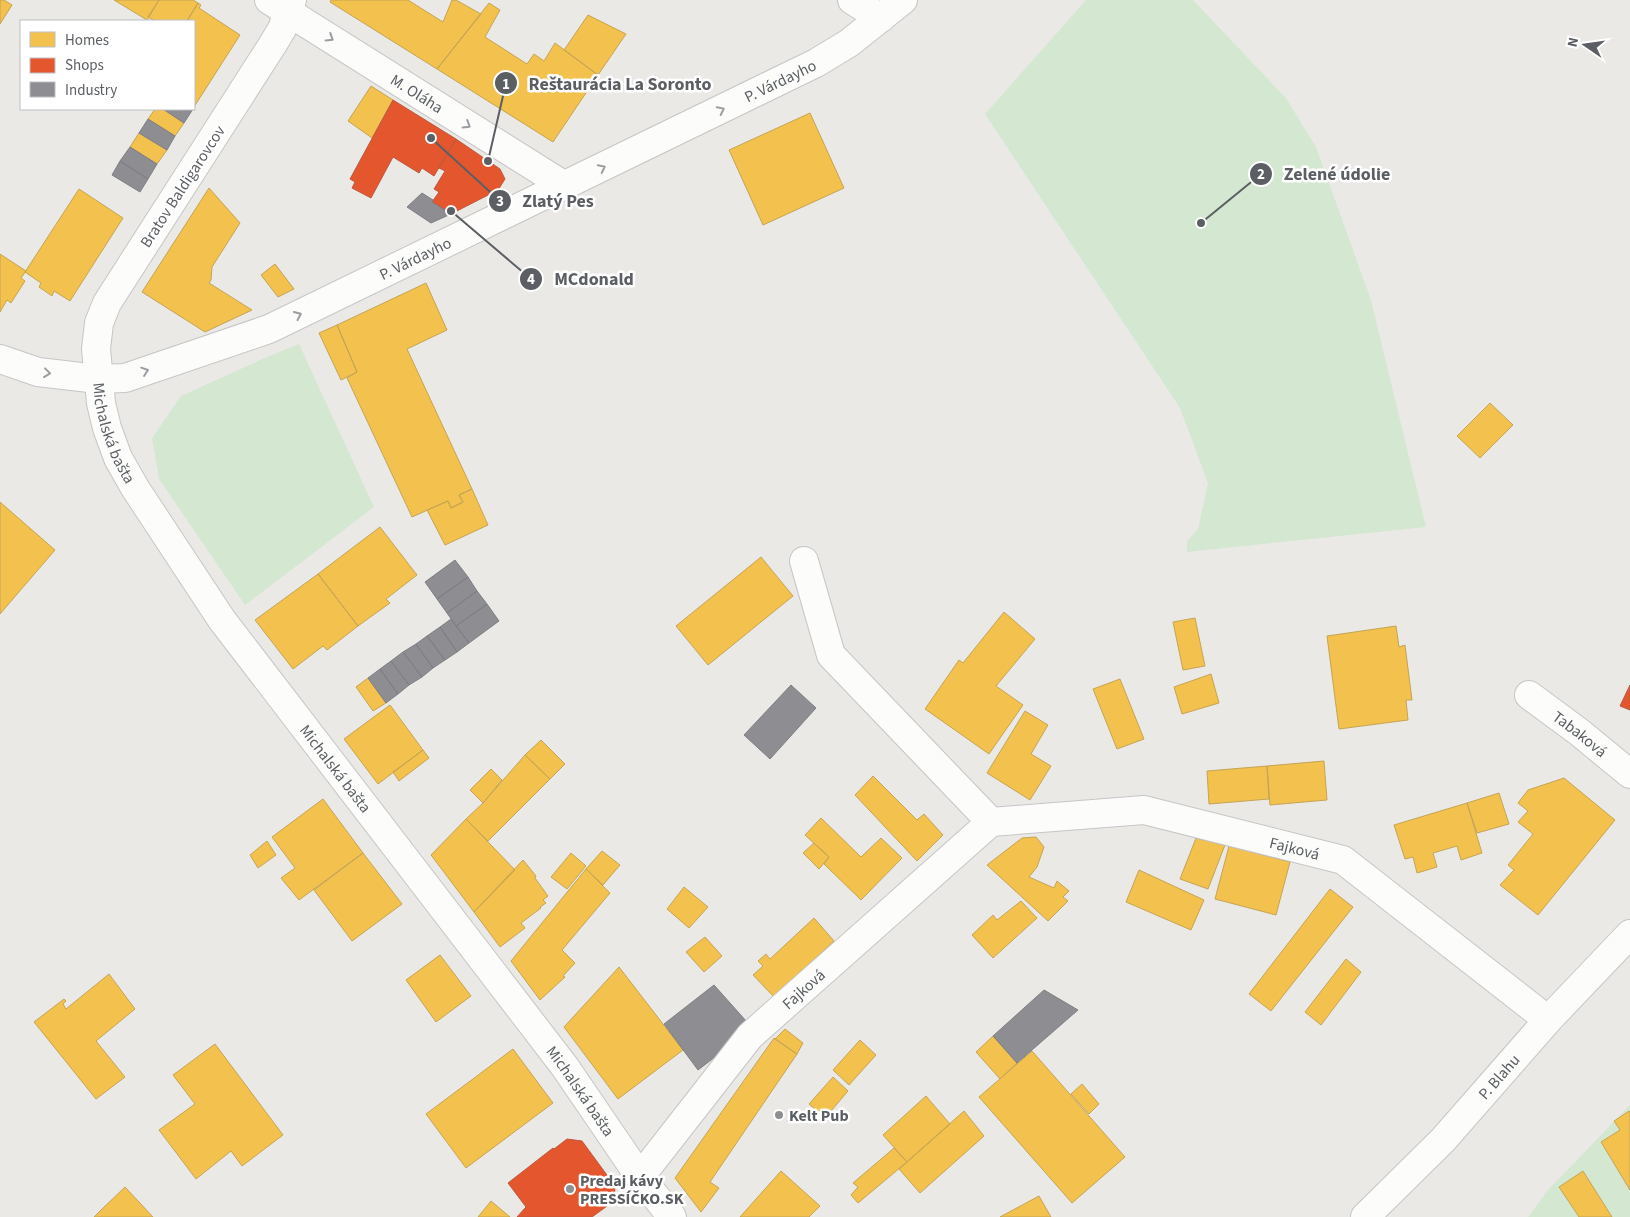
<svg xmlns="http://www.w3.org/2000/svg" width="1630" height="1217" font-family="'Source Sans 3',sans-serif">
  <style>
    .green { fill: #d4e7d1 }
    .homes { fill: #f2c14e; stroke: #c5a454 }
    .shops { fill: #e4572e; stroke: #bb593e }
    .industry { fill: #8d8d92; stroke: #7e7f84 }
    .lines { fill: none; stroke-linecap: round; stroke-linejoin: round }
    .minor-casing { stroke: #c6c6c7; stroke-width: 30 }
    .minor { stroke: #fcfcfb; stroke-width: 28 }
    .oneway { stroke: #9b9ea0 }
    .poi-dot { fill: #8d8f91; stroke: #fff; stroke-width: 2 }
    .labels { text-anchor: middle; stroke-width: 5; stroke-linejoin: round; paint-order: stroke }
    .street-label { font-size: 16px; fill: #5b5f63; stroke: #fff }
    .poi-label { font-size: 16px; font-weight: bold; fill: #5b5f63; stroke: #fff; text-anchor: start }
    .leader { fill: none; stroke: #5b5f63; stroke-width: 2 }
    .callout-dot { fill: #5b5f63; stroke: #fff; stroke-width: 2 }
    .mark-label { font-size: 15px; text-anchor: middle; font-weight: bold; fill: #fff }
    .callout-label { font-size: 18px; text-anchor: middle; font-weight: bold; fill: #5b5f63; stroke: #fff; stroke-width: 5; stroke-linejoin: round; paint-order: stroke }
  </style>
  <rect width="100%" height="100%" fill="#ebe9e6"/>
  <path class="green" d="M 1086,0 L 1193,0 L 1286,98 L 1316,147 L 1371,300 L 1426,527 L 1187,552 L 1187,541 L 1198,529 L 1208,483 L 1180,408 L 985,114 Z
    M 299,344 L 374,507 L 245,605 L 159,479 L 152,438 L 181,396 L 267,357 Z
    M 1630,1105 L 1630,1217 L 1528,1217 L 1548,1190 Z"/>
  <path class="homes" d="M 0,0 L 4,0 L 12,5 L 0,24 Z
    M 114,0 L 159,0 L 147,20 Z
    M 159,0 L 193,0 L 198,3 L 187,21 L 155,21 L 148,17 Z
    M 331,0 L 408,0 L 443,22 L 452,0 L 456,0 L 481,14 L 437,69 L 330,2 Z
    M 198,3 L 201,5 L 199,8 L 240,35 L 194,107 L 194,21 L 187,21 Z
    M 489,3 L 500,10 L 485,37 L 527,64 L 534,54 L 544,61 L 555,43 L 598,75 L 553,142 L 437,69 Z
    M 588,15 L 626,34 L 598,75 L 564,50 Z
    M 371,86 L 393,100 L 372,138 L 348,121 Z
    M 155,109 L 163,109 L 184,123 L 175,136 L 148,119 Z
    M 810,113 L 844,188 L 763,225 L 729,150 Z
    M 139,133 L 167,150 L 157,164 L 130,147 Z
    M 209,188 L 240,223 L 212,267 L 211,280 L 209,283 L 252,310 L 205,332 L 142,292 Z
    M 79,189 L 123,218 L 70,301 L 54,291 L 52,296 L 39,287 L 41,283 L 25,272 Z
    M 0,254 L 26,271 L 21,278 L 25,281 L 11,303 L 7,300 L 0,312 Z
    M 275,264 L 294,289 L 278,297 L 261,275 Z
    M 426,283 L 447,330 L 407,349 L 472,489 L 459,495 L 463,502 L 451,508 L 448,501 L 412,517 L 347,378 L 357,372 L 337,325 Z
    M 337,325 L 357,372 L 341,380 L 319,333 Z
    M 1490,403 L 1513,425 L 1480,458 L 1457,436 Z
    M 472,489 L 488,525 L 445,545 L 427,510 L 448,501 L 451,508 L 463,502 L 459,495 Z
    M 0,502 L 55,550 L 0,614 Z
    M 380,527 L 417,575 L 386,599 L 390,603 L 358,626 L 318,574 Z
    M 761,557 L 793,596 L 708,665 L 676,626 Z
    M 318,574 L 358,626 L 327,650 L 323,646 L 293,669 L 255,620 Z
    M 1004,612 L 1035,639 L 996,686 L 1023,705 L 989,754 L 925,709 L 959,660 L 963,663 Z
    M 1195,618 L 1205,666 L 1183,670 L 1173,622 Z
    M 1396,626 L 1399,647 L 1405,645 L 1412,700 L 1406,700 L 1408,720 L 1339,729 L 1327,636 Z
    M 1211,674 L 1219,703 L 1182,714 L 1174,687 Z
    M 368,678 L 386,703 L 373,711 L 356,687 Z
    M 1120,679 L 1144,739 L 1117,749 L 1093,689 Z
    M 390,705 L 423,750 L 378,784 L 344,739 Z
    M 1025,711 L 1048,725 L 1031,754 L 1051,766 L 1030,800 L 987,773 Z
    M 541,740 L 565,764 L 550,779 L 525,755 Z
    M 423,750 L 429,758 L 399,781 L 393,772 Z
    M 525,755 L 550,779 L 488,841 L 466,819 L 483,803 Z
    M 1324,761 L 1327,800 L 1270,805 L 1267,766 Z
    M 1267,766 L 1269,799 L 1209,804 L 1207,771 Z
    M 491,769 L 502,780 L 483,803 L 470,790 Z
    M 873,776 L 917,820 L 924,814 L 943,835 L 917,861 L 855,795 Z
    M 1564,778 L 1615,820 L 1538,915 L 1500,885 L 1514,870 L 1508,865 L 1533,834 L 1518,822 L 1528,811 L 1518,803 L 1528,790 Z
    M 1499,793 L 1509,824 L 1477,833 L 1467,803 Z
    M 323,799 L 363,853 L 299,900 L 281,878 L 295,868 L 272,837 Z
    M 1467,803 L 1482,853 L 1461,860 L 1457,846 L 1433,853 L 1437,867 L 1417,873 L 1413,857 L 1405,859 L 1394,825 Z
    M 821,818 L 861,857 L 881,838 L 902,858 L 861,900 L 824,864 L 829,857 L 805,835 Z
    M 466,819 L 515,870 L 474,912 L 431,855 Z
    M 1036,837 L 1044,847 L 1037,867 L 1029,877 L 1054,888 L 1057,881 L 1069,891 L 1063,897 L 1068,901 L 1048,921 L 987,865 L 1022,838 Z
    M 1196,838 L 1225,845 L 1208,889 L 1180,879 Z
    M 267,841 L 276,855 L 258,868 L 250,855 Z
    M 814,843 L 829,857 L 819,869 L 803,853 Z
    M 1229,846 L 1290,862 L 1276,915 L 1215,899 Z
    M 602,851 L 620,865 L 603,885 L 586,869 Z
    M 363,853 L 402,904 L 352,941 L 314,890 Z
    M 571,853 L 586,866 L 567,889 L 551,877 Z
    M 523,860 L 536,876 L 535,878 L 548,896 L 543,900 L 546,903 L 540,907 L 541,908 L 521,923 L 525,928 L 500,947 L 474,912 Z
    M 586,869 L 610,893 L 562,950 L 575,963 L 563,976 L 565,977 L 540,1000 L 511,961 Z
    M 1139,870 L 1204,900 L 1191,930 L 1126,902 Z
    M 684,887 L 708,907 L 689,928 L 667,909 Z
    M 1330,889 L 1353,907 L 1271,1011 L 1249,994 Z
    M 1021,901 L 1037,918 L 993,958 L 972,935 L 993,915 L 997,920 Z
    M 814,918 L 834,941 L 774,997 L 753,975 L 763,966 L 758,961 L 766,954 L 770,959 Z
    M 705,937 L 722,956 L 704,972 L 686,952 Z
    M 440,955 L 471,996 L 436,1022 L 406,980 Z
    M 1346,959 L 1361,972 L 1321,1025 L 1305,1012 Z
    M 619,967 L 683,1050 L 618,1099 L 564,1027 Z
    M 109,974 L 135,1009 L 96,1041 L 125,1077 L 96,1099 L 34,1022 L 64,999 L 66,1001 L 63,1004 L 66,1009 Z
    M 785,1029 L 803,1043 L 797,1054 L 775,1039 Z
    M 993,1036 L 1017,1063 L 1000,1079 L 976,1052 Z
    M 774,1038 L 797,1054 L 710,1182 L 719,1188 L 701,1212 L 675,1178 Z
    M 860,1040 L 876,1055 L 849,1085 L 833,1070 Z
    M 215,1044 L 283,1135 L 242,1166 L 231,1151 L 196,1179 L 159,1130 L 195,1104 L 173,1075 Z
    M 513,1049 L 553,1103 L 466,1168 L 426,1114 Z
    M 1032,1051 L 1125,1157 L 1072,1203 L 979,1097 Z
    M 833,1077 L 848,1091 L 825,1118 L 809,1104 Z
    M 1082,1084 L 1099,1104 L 1089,1114 L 1071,1094 Z
    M 926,1096 L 950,1124 L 907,1162 L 883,1135 Z
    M 964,1111 L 984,1136 L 920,1193 L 899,1169 Z
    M 1629,1111 L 1630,1112 L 1630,1190 L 1601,1142 L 1620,1130 L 1614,1121 Z
    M 894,1148 L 907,1162 L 858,1203 L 851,1195 L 858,1187 L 853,1183 Z
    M 781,1171 L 820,1206 L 809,1217 L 740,1217 Z
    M 1583,1171 L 1612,1217 L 1579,1217 L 1559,1187 Z
    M 125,1187 L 153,1217 L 94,1217 L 101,1210 Z
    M 1039,1196 L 1051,1217 L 1000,1217 Z
    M 491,1201 L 510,1217 L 478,1217 Z"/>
  <path class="shops" d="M 393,100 L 456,139 L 434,176 L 422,168 L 419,173 L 393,157 L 371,198 L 352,188 L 355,182 L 350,179 Z
    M 456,139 L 500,169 L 505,179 L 498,190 L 451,214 L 432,202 L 439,192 L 434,189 L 445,171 L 439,168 Z
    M 1630,685 L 1630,710 L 1620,706 Z
    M 567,1139 L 582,1141 L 615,1186 L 614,1201 L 592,1217 L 517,1217 L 526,1207 L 508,1183 L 553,1148 L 554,1149 Z"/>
  <path class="industry" d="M 163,109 L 193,109 L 184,123 Z
    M 148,119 L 175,136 L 167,150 L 139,133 Z
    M 130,147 L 157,164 L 148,179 L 120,161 Z
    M 120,161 L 148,179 L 140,192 L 112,175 Z
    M 422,193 L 433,200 L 432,202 L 451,214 L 431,223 L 407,207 Z
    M 455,560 L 468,577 L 437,599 L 425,582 Z
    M 468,577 L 477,591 L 447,613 L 437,599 Z
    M 477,591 L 487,604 L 456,626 L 447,613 Z
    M 487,604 L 499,621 L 469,643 L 456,626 Z
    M 451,619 L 469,643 L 457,652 L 440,627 Z
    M 440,627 L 457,652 L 445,660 L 427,636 Z
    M 427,636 L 445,660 L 433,668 L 416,644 Z
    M 416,644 L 433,668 L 422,677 L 403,652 Z
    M 403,652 L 422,677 L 409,685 L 391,661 Z
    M 391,661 L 409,685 L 398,694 L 380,669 Z
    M 380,669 L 398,694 L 386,703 L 368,678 Z
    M 791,685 L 816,708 L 770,759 L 744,735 Z
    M 714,985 L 747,1022 L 724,1050 L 698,1070 L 664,1024 Z
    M 1044,990 L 1078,1010 L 1017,1063 L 993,1036 Z"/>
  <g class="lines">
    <g class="minor-casing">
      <g id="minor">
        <path id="s1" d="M 269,0 L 565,186"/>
        <path id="s2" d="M 292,0 L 282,29 L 273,44 L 107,303 L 99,323 L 96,349 L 101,403 L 107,428 L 118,458 L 135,488 L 222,620 L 565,1067 L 640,1177 L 672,1217"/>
        <path d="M 852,0 L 881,18"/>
        <path id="s3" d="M 0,359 L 38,372 L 98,379 L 125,378 L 269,329 L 816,63 L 849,43 L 903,0"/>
        <path d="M 804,561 L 831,655 L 991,822"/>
        <path id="s4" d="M 1529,695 L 1579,732 L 1630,774"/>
        <path id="s5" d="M 640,1177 L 750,1036 L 991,822 L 1144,810 L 1343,860 L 1548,1020"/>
        <path id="s6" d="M 1365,1217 L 1443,1140 L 1548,1020 L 1630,934"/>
      </g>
    </g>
    <use href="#minor" class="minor"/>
  </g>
  <defs><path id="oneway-chevron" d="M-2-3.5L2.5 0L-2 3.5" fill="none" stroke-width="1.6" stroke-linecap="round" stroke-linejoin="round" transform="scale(1.25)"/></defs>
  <g class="oneway">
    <use href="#oneway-chevron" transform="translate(330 38) rotate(32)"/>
    <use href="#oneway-chevron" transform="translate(721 110) rotate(-26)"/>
    <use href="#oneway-chevron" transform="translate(467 125) rotate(32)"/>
    <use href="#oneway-chevron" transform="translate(602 168) rotate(-26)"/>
    <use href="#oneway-chevron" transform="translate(298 315) rotate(-25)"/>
    <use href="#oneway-chevron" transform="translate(145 371) rotate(-19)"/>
    <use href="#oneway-chevron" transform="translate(47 373) rotate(7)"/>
  </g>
  <g class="poi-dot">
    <circle cx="779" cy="1115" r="5"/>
    <circle cx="570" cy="1189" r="5"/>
  </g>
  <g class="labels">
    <g class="street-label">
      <text dy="6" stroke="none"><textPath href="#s3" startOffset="848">P. Várdayho</textPath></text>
      <text dy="6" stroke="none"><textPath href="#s1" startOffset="175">M. Oláha</textPath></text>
      <text transform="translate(182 186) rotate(-57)" y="6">Bratov Baldigarovcov</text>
      <text dy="6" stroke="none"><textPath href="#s3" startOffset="442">P. Várdayho</textPath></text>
      <text dy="6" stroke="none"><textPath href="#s2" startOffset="490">Michalská bašta</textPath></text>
      <text dy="6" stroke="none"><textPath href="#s4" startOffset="64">Tabaková</textPath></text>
      <text dy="6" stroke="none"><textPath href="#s2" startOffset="895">Michalská bašta</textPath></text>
      <text dy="6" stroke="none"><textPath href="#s5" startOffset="810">Fajková</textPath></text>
      <text dy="6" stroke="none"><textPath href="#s5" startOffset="250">Fajková</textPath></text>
      <text dy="6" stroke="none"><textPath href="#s6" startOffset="194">P. Blahu</textPath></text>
      <text dy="6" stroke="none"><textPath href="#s2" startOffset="1300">Michalská bašta</textPath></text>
    </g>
    <g class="poi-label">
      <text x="789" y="1121">Kelt Pub</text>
      <text x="580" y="1186">Predaj kávy<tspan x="580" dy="18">PRESSÍČKO.SK</tspan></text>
    </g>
  </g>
  <path class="leader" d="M488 161L506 83M1201 223L1261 174M431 138L500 201M451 211L531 279"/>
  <g class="callout-dot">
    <circle cx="488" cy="161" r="5"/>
    <circle cx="1201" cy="223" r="5"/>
    <circle cx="431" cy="138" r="5"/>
    <circle cx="451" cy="211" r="5"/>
    <circle cx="506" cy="83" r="12"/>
    <circle cx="1261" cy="174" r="12"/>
    <circle cx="500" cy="201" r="12"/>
    <circle cx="531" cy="279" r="12"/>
  </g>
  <g class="mark-label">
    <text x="506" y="89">1</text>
    <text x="1261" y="179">2</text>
    <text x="500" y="206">3</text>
    <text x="531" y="284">4</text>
  </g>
  <g class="callout-label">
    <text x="620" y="90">Reštaurácia La Soronto</text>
    <text x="1337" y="180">Zelené údolie</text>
    <text x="558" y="207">Zlatý Pes</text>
    <text x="594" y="285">MCdonald</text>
  </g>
  <rect x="20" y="20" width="175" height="90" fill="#ffffff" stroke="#bdbfc1"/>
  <rect x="30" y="32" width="25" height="15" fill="#f2c14e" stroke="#bdbfc1"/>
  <text x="65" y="45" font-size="15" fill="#5b5f63">Homes</text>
  <rect x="30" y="58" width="25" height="15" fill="#e4572e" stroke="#bdbfc1"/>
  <text x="65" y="70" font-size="15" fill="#5b5f63">Shops</text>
  <rect x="30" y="82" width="25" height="15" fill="#8d8d92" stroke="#bdbfc1"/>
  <text x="65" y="95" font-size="15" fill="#5b5f63">Industry</text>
  <g transform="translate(1585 45) rotate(283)" stroke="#ffffff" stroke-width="4" paint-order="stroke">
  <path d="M0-4L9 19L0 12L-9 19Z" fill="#5b5f63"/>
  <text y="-8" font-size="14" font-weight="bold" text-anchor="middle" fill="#5b5f63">N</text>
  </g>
</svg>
